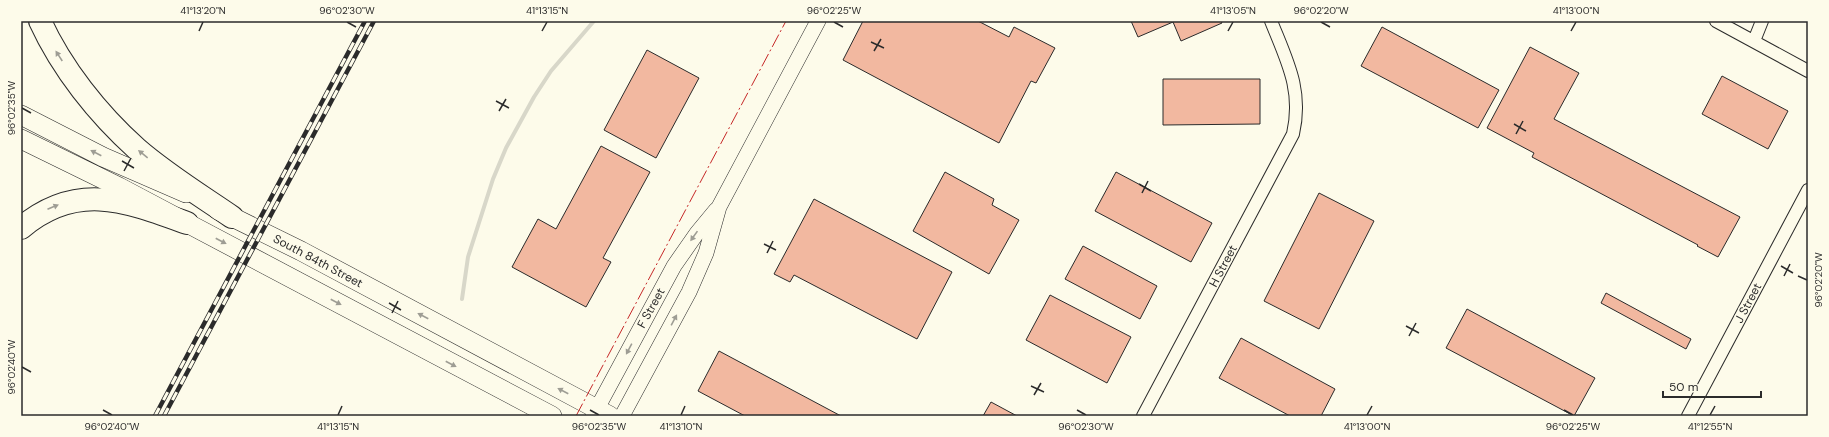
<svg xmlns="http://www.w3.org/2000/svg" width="1829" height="437" font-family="'DM Sans',sans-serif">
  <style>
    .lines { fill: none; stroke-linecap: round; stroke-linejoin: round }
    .stream { stroke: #d8d7c9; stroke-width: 4 }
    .building { fill: #f2b8a0; stroke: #2b2b2b }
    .minor-casing { stroke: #2b2b2b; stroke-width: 14 }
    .tertiary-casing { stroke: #2b2b2b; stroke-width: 16 }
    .primary-casing { stroke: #2b2b2b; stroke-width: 20 }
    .motorway-casing { stroke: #2b2b2b; stroke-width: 24 }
    .minor { stroke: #fdfbea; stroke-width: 12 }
    .tertiary { stroke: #fdfbea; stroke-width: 15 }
    .primary { stroke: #fdfbea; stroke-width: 19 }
    .motorway { stroke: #fdfbea; stroke-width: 22 }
    .rail-casing { stroke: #2b2b2b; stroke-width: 4.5 }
    .rail { stroke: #fdfbea; stroke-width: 3; stroke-dasharray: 9; stroke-linecap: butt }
    .power { stroke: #c62828; stroke-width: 1; stroke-dasharray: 14 3 2 3; stroke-linecap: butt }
    .oneway { fill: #9e9d94 }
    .ticks { fill: none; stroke: #2b2b2b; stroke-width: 1.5 }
    .labels { text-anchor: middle; stroke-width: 3; stroke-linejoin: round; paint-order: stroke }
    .street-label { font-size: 12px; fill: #2b2b2b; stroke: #fdfbea }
    .neatline { fill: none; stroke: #2b2b2b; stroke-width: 1.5 }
    .ticks-label { font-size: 10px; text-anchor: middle; fill: #2b2b2b }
  </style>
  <rect width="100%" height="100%" fill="#fdfbea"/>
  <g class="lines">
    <path class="stream" d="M 462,299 L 468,257 L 493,179 L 506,148 L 534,97 L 551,71 L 594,21"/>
  </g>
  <path class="building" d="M 863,21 L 978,21 L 1009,37 L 1014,27 L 1055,48 L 1036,83 L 1031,81 L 999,143 L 843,60 Z
    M 1131,21 L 1221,21 L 1222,23 L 1181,41 L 1173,22 L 1138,37 Z
    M 1382,27 L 1499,90 L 1478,128 L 1361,66 Z
    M 1530,47 L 1579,73 L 1554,119 L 1740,217 L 1718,257 L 1697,246 L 1698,245 L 1532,157 L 1534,153 L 1487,128 Z
    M 647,50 L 699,78 L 656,158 L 604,130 Z
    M 1722,76 L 1788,111 L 1768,149 L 1702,114 Z
    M 1163,79 L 1260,79 L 1260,124 L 1163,125 Z
    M 601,146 L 650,172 L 603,258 L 611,262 L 586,307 L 512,267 L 538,219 L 556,229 Z
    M 945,172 L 994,199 L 992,205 L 1019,220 L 989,274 L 913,231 Z
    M 1116,172 L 1212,223 L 1191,262 L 1095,211 Z
    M 1319,193 L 1374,221 L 1319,329 L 1264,301 Z
    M 814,199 L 952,272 L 917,339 L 794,275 L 790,282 L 774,274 Z
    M 1083,246 L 1157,286 L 1140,319 L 1065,279 Z
    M 1606,293 L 1691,339 L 1686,349 L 1601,303 Z
    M 1050,295 L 1131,337 L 1107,383 L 1026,340 Z
    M 1467,309 L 1595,378 L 1574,416 L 1446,348 Z
    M 1241,338 L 1335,389 L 1321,416 L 1290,416 L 1219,378 Z
    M 719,351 L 841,416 L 745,416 L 698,391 Z
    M 991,402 L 1017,416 L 983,416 Z"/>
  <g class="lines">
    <g class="minor-casing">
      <path id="minor" d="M 1716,21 L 1808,71
        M 1754,41 L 1762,21
        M 1143,416 L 1293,134 C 1303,90 1287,61 1271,21
        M 1688,416 L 1808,190"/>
    </g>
    <g class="tertiary-casing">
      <path id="tertiary" d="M 593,416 L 674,266 L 697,233 L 716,210
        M 622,416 L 689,292 L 706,253 L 719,207 L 818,21"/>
    </g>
    <g class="primary-casing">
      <path id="primary" d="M 21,115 L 103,157 L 186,193
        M 21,139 L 119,187 L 552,416
        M 218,210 L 301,251 L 610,416"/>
    </g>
    <g class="motorway-casing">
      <path id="motorway" d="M 40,21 C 62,69 98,114 137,149 C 167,175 200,195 232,217
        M 21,228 C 77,181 126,201 187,223"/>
    </g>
    <use href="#minor" class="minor"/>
    <use href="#tertiary" class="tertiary"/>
    <use href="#primary" class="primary"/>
    <use href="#motorway" class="motorway"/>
    <g class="rail-casing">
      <path id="rail" d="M 155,416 L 365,21
        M 164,416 L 374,21"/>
    </g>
    <use href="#rail" class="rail"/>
    <path class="power" d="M 576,416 L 786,21"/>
  </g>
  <defs><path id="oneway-solid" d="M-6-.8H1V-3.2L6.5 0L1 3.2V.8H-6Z"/></defs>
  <g class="oneway">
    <use href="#oneway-solid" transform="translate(59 56) rotate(-123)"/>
    <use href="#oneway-solid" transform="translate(96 153) rotate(-153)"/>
    <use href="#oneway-solid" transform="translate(143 154) rotate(-141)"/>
    <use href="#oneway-solid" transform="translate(53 207) rotate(-23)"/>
    <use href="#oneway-solid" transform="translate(694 236) rotate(125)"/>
    <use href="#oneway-solid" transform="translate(221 241) rotate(28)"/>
    <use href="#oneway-solid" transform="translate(336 302) rotate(28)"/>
    <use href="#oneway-solid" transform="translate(423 316) rotate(-152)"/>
    <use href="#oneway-solid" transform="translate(674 320) rotate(-62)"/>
    <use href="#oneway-solid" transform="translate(629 349) rotate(118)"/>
    <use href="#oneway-solid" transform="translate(451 364) rotate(28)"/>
    <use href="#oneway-solid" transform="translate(563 391) rotate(-152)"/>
  </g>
  <path class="ticks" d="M 347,22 L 356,27M 834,22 L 843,27M 1321,22 L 1330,27M 199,31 L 203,22M 542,31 L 547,22M 1228,31 L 1233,22M 1571,31 L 1576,22M 871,42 L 884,48M 874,51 L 881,39M 496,101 L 509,108M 22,108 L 31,113M 499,111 L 506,99M 1514,124 L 1526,131M 1516,134 L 1523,121M 122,161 L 134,168M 124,171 L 131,158M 1139,184 L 1151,191M 1142,193 L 1148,181M 764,244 L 776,250M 767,253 L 773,241M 1781,266 L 1793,273M 1784,276 L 1790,264M 1798,276 L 1807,280M 389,303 L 401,310M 392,313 L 398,301M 1406,326 L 1419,333M 1409,336 L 1416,323M 22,367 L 31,372M 1031,386 L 1044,392M 1034,395 L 1041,383M 103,410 L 112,415M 590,410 L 599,415M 1077,410 L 1086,415M 1564,410 L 1573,415M 338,415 L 342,406M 681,415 L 685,406M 1367,415 L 1372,406M 1710,415 L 1715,406"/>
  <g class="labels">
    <g class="street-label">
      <text transform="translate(318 261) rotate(28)" y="4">South 84th Street</text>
      <text transform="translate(1223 266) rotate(-62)" y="4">H Street</text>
      <text transform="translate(1748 303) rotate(-62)" y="4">J Street</text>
      <text transform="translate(651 308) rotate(-61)" y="4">F Street</text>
    </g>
  </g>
  <rect width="1829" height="437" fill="none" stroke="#fdfbea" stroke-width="44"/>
  <path d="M1663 391v6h98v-6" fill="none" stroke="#2b2b2b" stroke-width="2"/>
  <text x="1669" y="391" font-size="12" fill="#2b2b2b" stroke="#fdfbea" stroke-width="3" paint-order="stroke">50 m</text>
  <rect x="22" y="22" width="1785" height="393" class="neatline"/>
  <g class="ticks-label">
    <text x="203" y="14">41°13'20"N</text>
    <text x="347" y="14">96°02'30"W</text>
    <text x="547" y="14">41°13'15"N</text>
    <text x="834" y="14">96°02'25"W</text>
    <text x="1233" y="14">41°13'05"N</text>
    <text x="1321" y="14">96°02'20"W</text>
    <text x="1576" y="14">41°13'00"N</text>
    <text transform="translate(11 108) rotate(-90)" y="4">96°02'35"W</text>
    <text transform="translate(1818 280) rotate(-90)" y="4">96°02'20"W</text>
    <text transform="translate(11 367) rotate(-90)" y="4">96°02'40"W</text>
    <text x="112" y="430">96°02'40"W</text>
    <text x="338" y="430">41°13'15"N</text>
    <text x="599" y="430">96°02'35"W</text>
    <text x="681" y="430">41°13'10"N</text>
    <text x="1086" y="430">96°02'30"W</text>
    <text x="1367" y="430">41°13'00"N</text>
    <text x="1573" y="430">96°02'25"W</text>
    <text x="1710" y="430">41°12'55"N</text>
  </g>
</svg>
